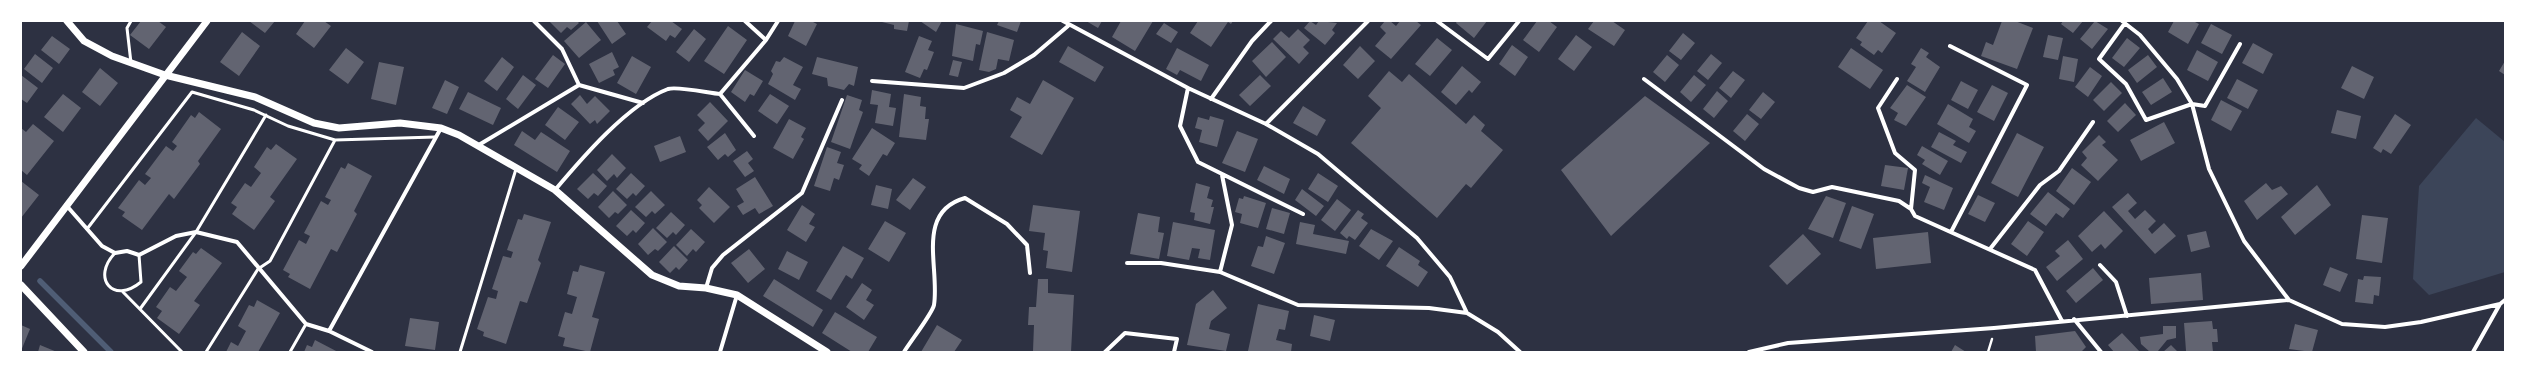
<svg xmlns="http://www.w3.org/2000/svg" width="2526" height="373" font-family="'Alegreya Sans',sans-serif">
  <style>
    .green { fill: #3c4559 }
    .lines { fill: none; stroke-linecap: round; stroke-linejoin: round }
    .stream { stroke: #4f5d75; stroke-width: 5.5 }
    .building { fill: #626471 }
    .path { stroke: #fff; stroke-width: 2.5 }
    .service { stroke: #fff; stroke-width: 3 }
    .minor { stroke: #fff; stroke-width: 4 }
    .tertiary { stroke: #fff; stroke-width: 7 }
  </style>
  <rect width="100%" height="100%" fill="#2d3142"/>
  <path class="green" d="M 2476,118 L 2505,142 L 2505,272 L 2429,295 L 2413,279 L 2419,186 Z"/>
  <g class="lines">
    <path class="stream" d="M 40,281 L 111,352"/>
  </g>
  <path class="building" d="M 141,21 L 158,21 L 166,27 L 149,49 L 130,35 Z
    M 249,21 L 275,21 L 265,33 Z
    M 305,21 L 324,21 L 331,26 L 314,48 L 296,34 Z
    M 549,21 L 577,21 L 579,23 L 571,30 L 567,27 L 561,33 Z
    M 597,21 L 617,21 L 626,34 L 612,44 Z
    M 652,21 L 671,21 L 682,29 L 675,38 L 670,35 L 666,41 L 647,27 Z
    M 795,21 L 811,21 L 817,24 L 806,46 L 788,36 Z
    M 878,21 L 909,21 L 907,31 L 894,29 L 894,25 Z
    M 920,21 L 942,21 L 936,32 Z
    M 999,21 L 1021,21 L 1017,32 L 997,25 Z
    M 1086,21 L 1102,21 L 1098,28 Z
    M 1121,21 L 1153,21 L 1135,51 L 1112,37 Z
    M 1198,21 L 1233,21 L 1231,24 L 1228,22 L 1211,47 L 1190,33 Z
    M 1310,21 L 1316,25 L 1319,21 L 1337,23 L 1332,30 L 1335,33 L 1325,45 L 1304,28 Z
    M 1385,21 L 1390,21 L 1396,26 L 1400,21 L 1416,21 L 1421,25 L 1391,59 L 1375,46 L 1386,33 L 1380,27 Z
    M 1457,21 L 1487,21 L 1474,38 L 1456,23 Z
    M 1537,21 L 1549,21 L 1557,27 L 1539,52 L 1523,40 Z
    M 1594,21 L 1612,21 L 1625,30 L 1614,46 L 1588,29 Z
    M 1868,21 L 1879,21 L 1896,33 L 1882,53 L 1878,50 L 1874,55 L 1860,45 L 1862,42 L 1856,38 Z
    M 2002,21 L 2015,21 L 2033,28 L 2017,69 L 1981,56 L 1986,42 L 1993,45 Z
    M 2063,21 L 2083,21 L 2073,33 L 2061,24 Z
    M 2095,21 L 2108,29 L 2092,49 L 2080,39 Z
    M 2174,21 L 2193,21 L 2199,24 L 2188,44 L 2168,32 Z
    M 586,22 L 601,40 L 579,58 L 564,41 Z
    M 1164,23 L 1178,32 L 1171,43 L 1156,34 Z
    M 956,24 L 983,31 L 980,45 L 976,44 L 973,61 L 952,56 Z
    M 2211,24 L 2232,35 L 2222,54 L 2201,43 Z
    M 728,26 L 747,40 L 724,74 L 704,61 Z
    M 694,29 L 706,39 L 689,62 L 676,52 Z
    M 1298,29 L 1310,40 L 1303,47 L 1309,53 L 1299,64 L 1273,39 L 1281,31 L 1289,38 Z
    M 242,32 L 260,46 L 239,76 L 220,62 Z
    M 987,32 L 1014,40 L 1009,61 L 998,59 L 996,69 L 989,72 L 979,70 Z
    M 1683,33 L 1695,43 L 1681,60 L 1669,51 Z
    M 1576,35 L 1592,47 L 1574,71 L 1558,59 Z
    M 2048,35 L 2063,38 L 2058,60 L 2043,57 Z
    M 52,36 L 70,49 L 59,64 L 41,50 Z
    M 919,36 L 932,41 L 928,50 L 934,52 L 927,70 L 924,69 L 920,78 L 905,72 Z
    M 1437,38 L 1452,50 L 1430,76 L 1415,64 Z
    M 2127,38 L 2140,48 L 2124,67 L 2112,58 Z
    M 1272,42 L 1286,57 L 1266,77 L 1252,61 Z
    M 2253,43 L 2273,54 L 2263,74 L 2242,63 Z
    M 1512,45 L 1528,57 L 1515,76 L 1499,64 Z
    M 1068,46 L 1104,67 L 1095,82 L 1059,62 Z
    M 1360,46 L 1375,61 L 1358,79 L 1343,65 Z
    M 346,48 L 364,62 L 348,84 L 329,70 Z
    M 1177,48 L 1209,65 L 1201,81 L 1180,70 L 1177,75 L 1166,69 Z
    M 1851,48 L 1883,70 L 1870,89 L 1838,67 Z
    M 1921,48 L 1929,53 L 1926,57 L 1940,67 L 1925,92 L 1907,81 L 1916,67 L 1911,64 Z
    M 2197,50 L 2218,62 L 2208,81 L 2187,70 Z
    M 612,52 L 619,67 L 613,70 L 615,75 L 599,83 L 589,64 Z
    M 35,54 L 53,68 L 42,83 L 24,69 Z
    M 1711,54 L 1722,63 L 1708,80 L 1697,71 Z
    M 553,55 L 565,64 L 548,88 L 535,79 Z
    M 1667,55 L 1679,65 L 1665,82 L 1653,72 Z
    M 2148,55 L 2157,67 L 2137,83 L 2128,70 Z
    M 632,56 L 651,67 L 636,94 L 617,83 Z
    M 2063,56 L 2078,59 L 2074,82 L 2059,79 Z
    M 502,57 L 514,67 L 497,91 L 484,81 Z
    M 784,57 L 803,67 L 793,85 L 801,89 L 795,100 L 768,84 L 773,74 L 771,71 L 776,61 L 780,62 Z
    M 817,57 L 858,67 L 854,86 L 849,84 L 844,90 L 828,86 L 827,78 L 812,74 Z
    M 953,60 L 962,62 L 958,77 L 949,75 Z
    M 2505,61 L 2505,75 L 2499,71 Z
    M 379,62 L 404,67 L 396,105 L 371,99 Z
    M 1462,66 L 1481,82 L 1472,93 L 1469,90 L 1456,105 L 1441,92 Z
    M 2352,66 L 2374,77 L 2364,99 L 2341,88 Z
    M 2090,67 L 2102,76 L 2088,97 L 2075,87 Z
    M 100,68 L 118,83 L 100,106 L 82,92 Z
    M 745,70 L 763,81 L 754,96 L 750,94 L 745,102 L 731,92 Z
    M 1389,71 L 1402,82 L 1409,74 L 1466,124 L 1474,115 L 1485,125 L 1481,131 L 1503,150 L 1471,188 L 1466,184 L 1437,218 L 1351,143 L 1381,108 L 1368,96 Z
    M 1733,71 L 1745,80 L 1731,98 L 1719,88 Z
    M 21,75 L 38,88 L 27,103 L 21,99 Z
    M 523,75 L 536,85 L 518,109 L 506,99 Z
    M 1260,75 L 1271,86 L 1250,106 L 1239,95 Z
    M 1694,75 L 1706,85 L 1691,102 L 1680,92 Z
    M 2163,78 L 2172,92 L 2151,105 L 2142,92 Z
    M 2237,79 L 2258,90 L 2248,109 L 2227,98 Z
    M 445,80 L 459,87 L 447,114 L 432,108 Z
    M 1043,80 L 1074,98 L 1042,155 L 1010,137 L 1022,117 L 1010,110 L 1017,97 L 1030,104 Z
    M 1961,81 L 1978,90 L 1968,109 L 1951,100 Z
    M 2111,82 L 2122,93 L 2104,111 L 2093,100 Z
    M 1907,85 L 1926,97 L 1906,126 L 1894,120 L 1898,113 L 1890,108 Z
    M 1992,85 L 2008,93 L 1994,121 L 1977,112 Z
    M 872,90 L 891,94 L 889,107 L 896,108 L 893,126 L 875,123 L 878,105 L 870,104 Z
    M 1717,91 L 1728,101 L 1714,118 L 1703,109 Z
    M 468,92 L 501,108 L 493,125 L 459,109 Z
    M 1763,92 L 1775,102 L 1761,119 L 1749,110 Z
    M 63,94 L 81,108 L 63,132 L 44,117 Z
    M 770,94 L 789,106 L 777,124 L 758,111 Z
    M 904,94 L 921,97 L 920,106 L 926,107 L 925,119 L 929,119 L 926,140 L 899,137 Z
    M 580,95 L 587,104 L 595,96 L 610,111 L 597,124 L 595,120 L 590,124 L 571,104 Z
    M 847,95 L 862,100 L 859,110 L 863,112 L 850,149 L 831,142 Z
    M 1645,96 L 1710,143 L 1611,236 L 1561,170 Z
    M 2221,100 L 2242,111 L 2231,131 L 2211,120 Z
    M 710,102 L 728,121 L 708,141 L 698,130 L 705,123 L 697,115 Z
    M 2125,103 L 2136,115 L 2118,132 L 2107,121 Z
    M 1948,104 L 1973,119 L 1969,127 L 1976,131 L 1969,143 L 1937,124 Z
    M 1303,106 L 1326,120 L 1317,136 L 1293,123 Z
    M 558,107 L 579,122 L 565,140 L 545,125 Z
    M 2337,110 L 2361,116 L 2356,139 L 2331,133 Z
    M 199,112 L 221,129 L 198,161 L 200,164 L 174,199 L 169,194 L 142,230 L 122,216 L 125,212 L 118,208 L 139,180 L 145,185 L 151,178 L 145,174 L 166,146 L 173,151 L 177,146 L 172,142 L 191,115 L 195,118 Z
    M 1747,114 L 1759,124 L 1745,141 L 1733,131 Z
    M 2395,114 L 2411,125 L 2391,154 L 2383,149 L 2381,153 L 2373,148 Z
    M 1210,116 L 1224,120 L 1217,147 L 1199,142 L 1202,130 L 1195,128 L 1198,117 L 1209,120 Z
    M 789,119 L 806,128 L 801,137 L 804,139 L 793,159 L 773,148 Z
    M 2164,122 L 2175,143 L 2141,161 L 2130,140 Z
    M 33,124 L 54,141 L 27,175 L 21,170 L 21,128 L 26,132 Z
    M 872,128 L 895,143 L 887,156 L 883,154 L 869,176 L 859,169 L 862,165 L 852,159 Z
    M 522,131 L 535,140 L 541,132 L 570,151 L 557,172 L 514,145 Z
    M 1237,131 L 1258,139 L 1245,172 L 1222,163 Z
    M 1939,132 L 1956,141 L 1953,145 L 1967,152 L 1961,163 L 1931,147 Z
    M 725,133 L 736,150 L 728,157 L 725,154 L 718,160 L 707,147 Z
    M 2017,133 L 2044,147 L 2018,197 L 1991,183 Z
    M 2099,135 L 2106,142 L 2102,145 L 2118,160 L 2098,181 L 2081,165 L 2087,158 L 2082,152 Z
    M 680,136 L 686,152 L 660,162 L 654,146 Z
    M 276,144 L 297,159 L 270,197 L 275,201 L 254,230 L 232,214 L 237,207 L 231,203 L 245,183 L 251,187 L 261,173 L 254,167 L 267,147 L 271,150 Z
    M 1922,146 L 1948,161 L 1940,175 L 1922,164 L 1925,160 L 1917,155 Z
    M 827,147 L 841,152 L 837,163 L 844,165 L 839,180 L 834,178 L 830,191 L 814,186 Z
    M 747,151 L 753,159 L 748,163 L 754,171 L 745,177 L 733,161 Z
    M 612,154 L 626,168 L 617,178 L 614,174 L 607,181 L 597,170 Z
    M 348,163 L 372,176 L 354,211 L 357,214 L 337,252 L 331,249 L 310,289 L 288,277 L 290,274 L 283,270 L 299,240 L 306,244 L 310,236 L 304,233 L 321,201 L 328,205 L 331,200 L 325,197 L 341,167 L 345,169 Z
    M 1885,165 L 1908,168 L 1904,190 L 1881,186 Z
    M 1264,166 L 1290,179 L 1284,194 L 1257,180 Z
    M 2072,168 L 2091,182 L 2074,205 L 2056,191 Z
    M 593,173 L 607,186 L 598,196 L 594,193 L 588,199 L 577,189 Z
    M 631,173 L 645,186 L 636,196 L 633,193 L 627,199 L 616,189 Z
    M 1318,173 L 1338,186 L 1328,202 L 1308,189 Z
    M 1925,175 L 1953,188 L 1944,210 L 1924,202 L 1930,187 L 1922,183 Z
    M 755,177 L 773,206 L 759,214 L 755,208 L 743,215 L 737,206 L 744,202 L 736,189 Z
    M 913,178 L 926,187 L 910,210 L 896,200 Z
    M 21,181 L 39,195 L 21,218 Z
    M 1196,183 L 1210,187 L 1207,198 L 1213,200 L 1211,207 L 1214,207 L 1210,224 L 1194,220 L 1195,213 L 1190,212 Z
    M 2266,183 L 2272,190 L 2281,186 L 2288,194 L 2257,220 L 2244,201 Z
    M 876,185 L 892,189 L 888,209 L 871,205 Z
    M 2317,185 L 2331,205 L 2295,235 L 2281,217 Z
    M 709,187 L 730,207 L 714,223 L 699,208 L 702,205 L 697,200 Z
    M 1302,189 L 1324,206 L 1316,216 L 1295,200 Z
    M 613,191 L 627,205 L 618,214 L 615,212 L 609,218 L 598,207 Z
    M 651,191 L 665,205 L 655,214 L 652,211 L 646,217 L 635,207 Z
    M 2048,192 L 2070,209 L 2063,218 L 2056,213 L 2046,226 L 2030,214 Z
    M 2128,193 L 2137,203 L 2128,211 L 2135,219 L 2145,210 L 2156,221 L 2148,229 L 2152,234 L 2164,223 L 2176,236 L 2155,254 L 2112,207 Z
    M 1978,195 L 1995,203 L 1985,222 L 1968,214 Z
    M 1244,196 L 1266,203 L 1258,228 L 1240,223 L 1242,214 L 1235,212 L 1239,198 L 1243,199 Z
    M 1826,196 L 1846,203 L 1833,238 L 1808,229 Z
    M 1337,199 L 1351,210 L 1335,231 L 1321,220 Z
    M 802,205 L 815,214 L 809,224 L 815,227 L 806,242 L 787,230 Z
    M 1033,205 L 1080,211 L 1072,272 L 1046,268 L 1048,251 L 1043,250 L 1045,233 L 1029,231 Z
    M 1852,206 L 1874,214 L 1861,249 L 1839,241 Z
    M 1272,208 L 1290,213 L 1284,234 L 1266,229 Z
    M 631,210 L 645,223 L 636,233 L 633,230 L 627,236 L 616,226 Z
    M 1358,210 L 1364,214 L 1361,218 L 1368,223 L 1355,240 L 1349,236 L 1347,239 L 1340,233 Z
    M 2104,211 L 2123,231 L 2105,249 L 2101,244 L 2092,252 L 2078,236 Z
    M 671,212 L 685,225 L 676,235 L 673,232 L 667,238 L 656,228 Z
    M 1138,213 L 1160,217 L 1158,232 L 1164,233 L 1159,259 L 1130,254 Z
    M 524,214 L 551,222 L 538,260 L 541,263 L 527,303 L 520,301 L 506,344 L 483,336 L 484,332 L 477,329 L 488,297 L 496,299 L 498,291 L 492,289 L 503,256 L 511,258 L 513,252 L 507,250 L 518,219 L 522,220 Z
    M 2362,215 L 2388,218 L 2382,263 L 2356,259 Z
    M 885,221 L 906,233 L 889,262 L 868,249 Z
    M 2028,221 L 2044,232 L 2027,256 L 2011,244 Z
    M 1173,222 L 1215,230 L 1210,260 L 1198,258 L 1200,249 L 1192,248 L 1189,260 L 1167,256 Z
    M 1300,222 L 1315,225 L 1313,234 L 1349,241 L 1346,254 L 1296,244 Z
    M 653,228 L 667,242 L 658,251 L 655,249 L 648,255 L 638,244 Z
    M 691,229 L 705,242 L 696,252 L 693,249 L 687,256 L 676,245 Z
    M 1371,229 L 1393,241 L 1379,260 L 1359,246 Z
    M 2206,231 L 2210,247 L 2191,252 L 2187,235 Z
    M 1928,232 L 1931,263 L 1876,269 L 1873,238 Z
    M 1803,234 L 1821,254 L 1787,285 L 1769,266 Z
    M 1266,236 L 1285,243 L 1274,274 L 1251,266 L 1258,246 L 1263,247 Z
    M 2068,240 L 2083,259 L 2057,281 L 2046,267 L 2060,256 L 2055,251 Z
    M 674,246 L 688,260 L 679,270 L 676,267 L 670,273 L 659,262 Z
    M 843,246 L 864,258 L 852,279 L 846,275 L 831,300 L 816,291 Z
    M 1399,247 L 1420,261 L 1418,265 L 1428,272 L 1418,287 L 1386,266 Z
    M 201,248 L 222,263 L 194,301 L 200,305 L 179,334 L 157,318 L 162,311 L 156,307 L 170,287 L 176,291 L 187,277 L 179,271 L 193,252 L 196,254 Z
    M 749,249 L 765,269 L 748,283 L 731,263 Z
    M 787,251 L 808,262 L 799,280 L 778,269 Z
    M 580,265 L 605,272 L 592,317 L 599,319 L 590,352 L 563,346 L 565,338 L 558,336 L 565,312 L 572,314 L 577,297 L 567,294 L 573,271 L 578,272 Z
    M 2330,267 L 2348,274 L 2340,292 L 2323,285 Z
    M 2093,268 L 2103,280 L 2076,303 L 2066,291 Z
    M 2201,273 L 2203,300 L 2151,304 L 2149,278 Z
    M 2364,276 L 2381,277 L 2379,296 L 2374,295 L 2373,304 L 2355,302 L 2358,279 L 2363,280 Z
    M 774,279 L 823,310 L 813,327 L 763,296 Z
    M 1038,279 L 1048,279 L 1048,293 L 1074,295 L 1071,352 L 1033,351 L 1034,325 L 1028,325 L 1029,307 L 1036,307 Z
    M 862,283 L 872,290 L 866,300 L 874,305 L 864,320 L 846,307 Z
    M 1213,290 L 1227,308 L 1211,321 L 1209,329 L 1230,334 L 1226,351 L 1187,345 L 1196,304 Z
    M 257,300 L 280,313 L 258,352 L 226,352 L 231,342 L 238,346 L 246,331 L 238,326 L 249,305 L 254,307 Z
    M 1258,304 L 1289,311 L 1285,330 L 1279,329 L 1276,340 L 1292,344 L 1291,352 L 1248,351 Z
    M 835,312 L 877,337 L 868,352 L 852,352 L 822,333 Z
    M 1314,315 L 1335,320 L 1330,341 L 1310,336 Z
    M 410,318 L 439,322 L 435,350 L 405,346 Z
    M 2212,321 L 2213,329 L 2217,329 L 2218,342 L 2212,342 L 2213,352 L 2186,351 L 2184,323 Z
    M 2295,324 L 2318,330 L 2312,352 L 2289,349 Z
    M 21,325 L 30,329 L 21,351 Z
    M 937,325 L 962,340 L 954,352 L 921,352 Z
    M 2163,326 L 2176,326 L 2176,338 L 2167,340 L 2158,351 L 2150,352 L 2141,344 L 2140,337 L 2163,334 Z
    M 2075,331 L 2086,347 L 2081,352 L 2036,352 L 2035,336 Z
    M 2122,333 L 2140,352 L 2114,352 L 2108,345 Z
    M 315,340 L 338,352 L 304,352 L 307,345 L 312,347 Z
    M 40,345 L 57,352 L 38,352 Z
    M 1955,345 L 1966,352 L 1951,352 Z
    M 2171,345 L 2178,352 L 2163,352 Z"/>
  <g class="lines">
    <path class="path" d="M 1988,352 L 1992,339"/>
    <path class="service" d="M 131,63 L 127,28 L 131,21
      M 87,229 L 192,92 L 254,110 L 288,126 L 335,140 L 435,137
      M 115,253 C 91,278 113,305 141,282 L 139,255
      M 123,292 L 182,352
      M 140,309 L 196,232 L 266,115
      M 206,352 L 258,269 L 270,261 L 335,140
      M 290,352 L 306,324
      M 460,352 L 516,169"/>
    <path class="minor" d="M 534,21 L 562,49 L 579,85
      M 745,21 L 766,40
      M 1063,21 L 1188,88 L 1266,124 L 1318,154 L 1417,238 L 1450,277 L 1467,313 L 1498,332 L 1520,352
      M 1437,21 L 1488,59 L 1519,21
      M 2122,21 L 2140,35 L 2177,79 L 2192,104 L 2209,169 L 2244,241 L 2289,300 L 2342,324 L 2385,327 L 2421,322 L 2500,304
      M 2125,23 L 2099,59 L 2126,84 L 2146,120 L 2192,104 L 2205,106 L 2240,44
      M 1950,46 L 2027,85 L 1951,232
      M 1644,79 L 1764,169 L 1799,188 L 1813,192 L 1832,187 L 1899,201 L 1911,209 L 1915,216 L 2035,270 L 2062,321
      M 1897,79 L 1878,108 L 1895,153 L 1915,170 L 1911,209
      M 872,81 L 964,88 L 1004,73 L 1034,55 L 1068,26
      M 1188,88 L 1180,126 L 1198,162 L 1303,214
      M 720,94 L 754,136
      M 1211,99 L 1252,41 L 1271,21
      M 1266,124 L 1368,21
      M 477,146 L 579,85 L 643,103
      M 555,190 C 582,158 628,104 668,89 C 677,86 709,93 720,94 L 766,40 L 778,21
      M 66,205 L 102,246 L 115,253 L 127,251 L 139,255 L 176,236 L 196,232 L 237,242 L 306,324 L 329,331 L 372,352
      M 1990,249 L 2040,185 L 2059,171 L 2093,122
      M 1127,263 L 1161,263 L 1220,272 L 1298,305 L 1429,308 L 1467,313
      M 2100,265 L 2116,282 L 2127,316
      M 1220,272 L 1232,225 L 1222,175
      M 706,288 L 712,268 L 723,255 L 802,193 L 842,100
      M 2074,319 L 2101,352
      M 329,331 L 441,128
      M 720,352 L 737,295
      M 904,352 C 910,342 932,314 934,305 C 940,268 915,212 965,198 L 1007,224 L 1027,245 L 1030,273
      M 1105,352 L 1125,333 L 1177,339 L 1174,352
      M 1749,352 L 1788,343 L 1994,328 L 2289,300
      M 2473,352 L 2500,304 L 2505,300"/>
    <path class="tertiary" d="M 67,21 L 84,41 L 112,56 L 165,75 L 255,97 L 314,123 L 339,128 L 400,123 L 441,128 L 459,135 L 555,190 L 652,275 L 679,286 L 706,288 L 737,295 L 827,352
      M 21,266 L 207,21
      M 21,285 L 84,352"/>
  </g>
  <rect width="2526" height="373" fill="none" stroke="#ffffff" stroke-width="44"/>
</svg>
